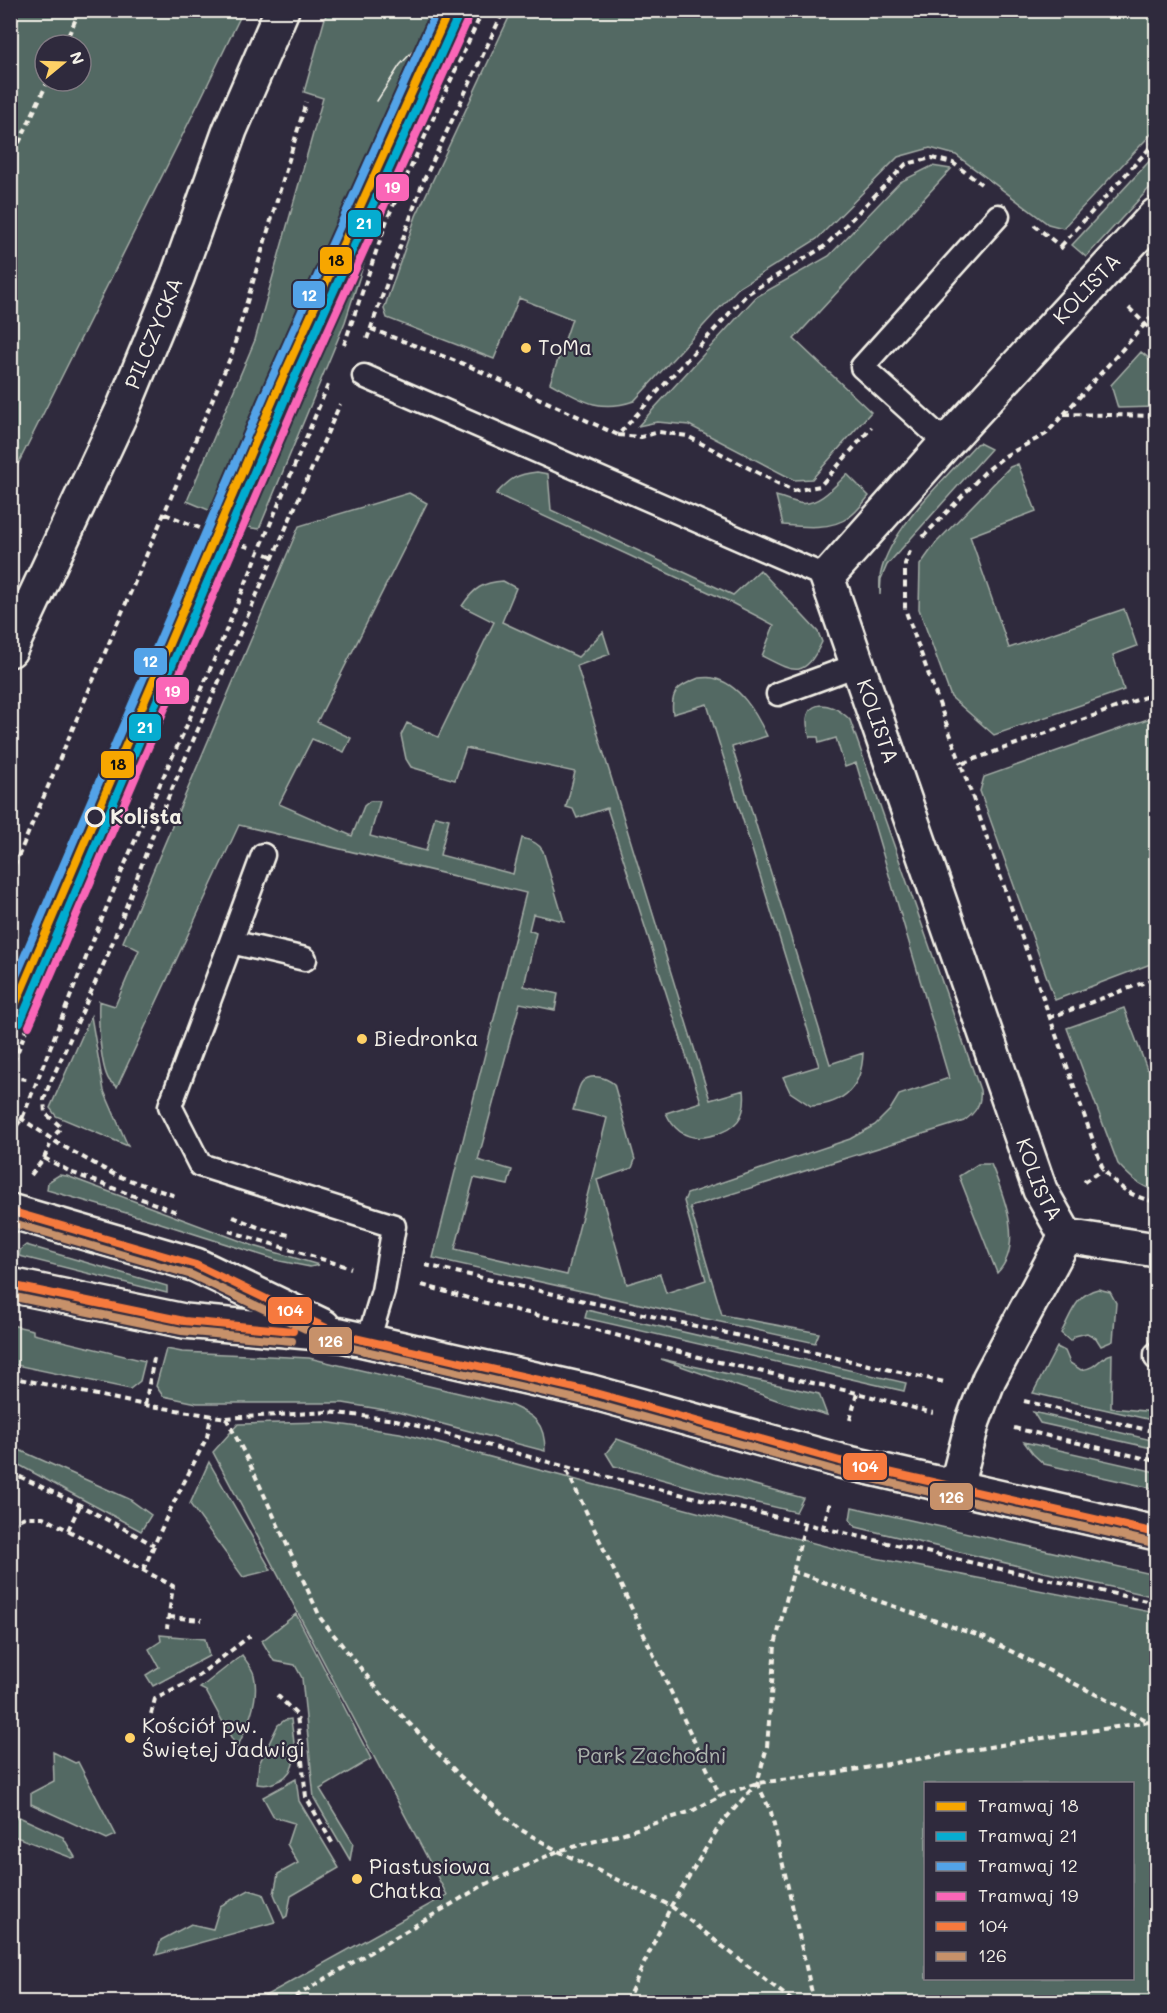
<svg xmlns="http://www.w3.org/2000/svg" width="1167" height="2013" font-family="Mali,sans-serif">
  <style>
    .green { fill: #536964; stroke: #a4ada6; stroke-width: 1.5; fill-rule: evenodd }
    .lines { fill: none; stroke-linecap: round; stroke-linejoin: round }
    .lane-casing { stroke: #f4f1e8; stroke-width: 27 }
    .street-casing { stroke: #f4f1e8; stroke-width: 38 }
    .secondary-casing { stroke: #f4f1e8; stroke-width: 38 }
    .path { stroke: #f4f1e8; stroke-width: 4; stroke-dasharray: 6 4.5; stroke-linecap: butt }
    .lane { stroke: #2f2a3d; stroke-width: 22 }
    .street { stroke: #2f2a3d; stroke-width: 33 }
    .secondary { stroke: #2f2a3d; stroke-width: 33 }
    .tram { stroke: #f4f1e8; stroke-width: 1.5 }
    .bus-1-casing { stroke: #2f2a3d; stroke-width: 12 }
    .bus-2-casing { stroke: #2f2a3d; stroke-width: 12 }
    .bus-1 { stroke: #f6793e; stroke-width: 8 }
    .bus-2 { stroke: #c7916a; stroke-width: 8 }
    .tram-1-casing { stroke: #2f2a3d; stroke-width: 12 }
    .tram-2-casing { stroke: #2f2a3d; stroke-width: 12 }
    .tram-3-casing { stroke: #2f2a3d; stroke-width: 12 }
    .tram-4-casing { stroke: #2f2a3d; stroke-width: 12 }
    .tram-1 { stroke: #f7a600; stroke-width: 8 }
    .tram-2 { stroke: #06acd0; stroke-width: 8 }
    .tram-3 { stroke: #53a3e8; stroke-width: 8 }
    .tram-4 { stroke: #fa66b7; stroke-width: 8 }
    .poi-dot { fill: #ffd166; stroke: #2f2a3d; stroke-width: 2 }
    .stop-dot { fill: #2f2a3d; stroke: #f4f1e8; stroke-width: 3 }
    .labels { text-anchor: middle; stroke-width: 4.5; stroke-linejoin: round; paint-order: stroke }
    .street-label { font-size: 21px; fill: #f4f1e8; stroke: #2f2a3d }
    .poi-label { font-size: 21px; fill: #f4f1e8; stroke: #2f2a3d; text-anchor: start }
    .stop-label { font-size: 21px; font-weight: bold; fill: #f4f1e8; stroke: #2f2a3d; text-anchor: start }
    .park-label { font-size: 21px; fill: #acb4ad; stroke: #2f2a3d }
    .line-badge { stroke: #2f2a3d; stroke-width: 2 }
    .badge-label { font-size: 16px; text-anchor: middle; font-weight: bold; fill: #fff }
    .pale-badge-label { font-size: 16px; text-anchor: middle; font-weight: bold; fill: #111 }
  </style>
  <rect width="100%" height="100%" fill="#2f2a3d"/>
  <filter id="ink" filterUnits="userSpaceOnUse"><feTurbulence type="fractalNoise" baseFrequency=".0167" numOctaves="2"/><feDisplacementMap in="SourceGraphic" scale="12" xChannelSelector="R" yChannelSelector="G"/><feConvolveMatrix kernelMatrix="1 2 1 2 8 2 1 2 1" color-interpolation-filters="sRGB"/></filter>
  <g filter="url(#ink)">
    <path class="green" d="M 11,10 L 243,11 L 202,96 L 11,478 ZM 45,45 L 81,45 L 81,81 L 45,81 Z
      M 327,11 L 361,11 L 370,17 L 381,11 L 475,11 L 382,207 L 345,322 L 259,529 L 252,528 L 187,501 L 255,340 L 323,98 L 304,92 Z
      M 512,11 L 1156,11 L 1156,129 L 1063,228 L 1048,224 L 956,155 L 930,148 L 898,157 L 817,239 L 738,288 L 634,401 C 598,413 581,400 550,383 L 572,319 L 519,298 L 494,359 L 387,318 L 384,309 L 416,216 Z
      M 1156,154 L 1156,181 L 1086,257 L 1072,245 Z
      M 932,166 L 951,169 L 794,339 L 871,412 L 812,479 L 794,480 L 689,425 L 657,422 L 638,426 L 756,297 L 829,256 L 900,182 Z
      M 1141,352 C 1161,365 1157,386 1156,407 L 1118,408 L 1111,385 Z
      M 979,443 L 991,449 L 887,565 L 881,579 L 880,595 C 880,588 879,579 881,572 C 891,528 946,478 976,444 Z
      M 1018,464 L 1036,511 L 970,536 L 1009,648 L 1124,609 L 1137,646 L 1113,655 L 1124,690 L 994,735 L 951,697 L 919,609 L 920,565 L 935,544 L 1010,467 Z
      M 537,472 L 548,474 L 551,510 L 733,595 L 760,570 L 818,632 L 822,642 C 804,679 795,673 762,656 L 774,625 L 728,601 L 496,494 C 510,479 516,474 537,472 Z
      M 847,474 L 869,496 C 863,503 857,512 849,517 C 832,530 803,527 783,525 L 776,496 C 783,498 791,501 799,503 C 818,507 835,486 847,474 Z
      M 409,493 L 427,503 L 317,722 L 351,738 L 344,752 L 312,739 L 279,804 L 352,836 L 364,806 L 370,801 L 380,801 L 370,836 L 426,851 L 435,816 L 449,819 L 440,855 L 513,874 L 522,838 C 531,840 539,843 543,851 L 564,921 L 533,914 L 529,930 L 536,933 L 524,986 L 558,994 L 555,1010 L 520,1003 L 478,1160 L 512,1170 L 508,1185 L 474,1178 L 455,1249 L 567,1275 L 607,1118 L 573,1110 C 576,1102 577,1088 582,1082 C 591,1073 605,1077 614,1084 L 635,1160 L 632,1168 L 597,1180 L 627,1284 L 660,1274 L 666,1293 L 706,1280 L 684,1201 L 687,1194 L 850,1139 L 875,1125 L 890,1110 L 899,1095 L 949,1078 L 856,763 L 845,767 L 836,738 L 819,743 L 818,737 L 810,737 C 797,699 829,697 850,720 L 980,1090 C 982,1104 975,1113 964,1121 L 690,1207 L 722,1315 L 819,1333 L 815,1343 L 433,1258 L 526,893 L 239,825 L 117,1087 C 114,1084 111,1083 109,1080 C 100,1066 98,1018 99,1001 L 115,1006 L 139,950 L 123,942 L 299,526 Z
      M 503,581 L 516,588 L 502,622 L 578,657 L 603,632 L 610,654 L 577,666 L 710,1100 L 744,1090 C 747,1117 736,1130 710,1136 C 689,1141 675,1133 666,1113 L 701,1102 L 607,808 L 577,818 L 573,809 L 566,807 L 575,772 L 466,748 L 455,780 L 411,767 L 406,759 L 401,735 L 407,723 L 438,737 L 494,622 L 462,606 C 473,589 483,582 503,581 Z
      M 699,678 C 703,678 709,677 713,678 C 740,684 756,713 767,736 L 732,747 L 830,1064 L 863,1053 C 862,1087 844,1104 811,1106 L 790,1092 L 783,1077 L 819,1066 L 707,704 L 673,714 C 670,691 678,686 699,678 Z
      M 1156,716 L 1156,962 L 1055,1000 L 980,791 L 984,777 Z
      M 1124,1008 L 1147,1069 L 1155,1068 L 1156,1072 L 1156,1191 C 1139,1186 1130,1177 1118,1164 L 1067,1028 Z
      M 91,1016 L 104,1091 L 128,1146 L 56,1116 L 50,1108 Z
      M 978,1164 L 991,1164 C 1003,1194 1025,1245 997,1273 L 959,1176 Z
      M 59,1175 L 67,1176 L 254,1246 L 319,1265 L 310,1267 L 280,1261 L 154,1221 L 47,1190 L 48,1182 Z
      M 26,1245 L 167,1286 L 167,1293 L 19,1256 L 20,1250 Z
      M 1098,1289 L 1110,1292 L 1116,1303 L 1113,1341 L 1101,1346 L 1096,1338 L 1087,1333 L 1075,1336 L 1070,1341 L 1061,1333 C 1071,1315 1076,1294 1098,1289 Z
      M 587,1310 L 906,1383 L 904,1391 L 585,1318 Z
      M 11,1325 L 33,1330 L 33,1334 L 145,1361 L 140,1381 L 130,1389 L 11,1364 Z
      M 1057,1347 L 1065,1351 L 1070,1363 L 1081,1370 C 1099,1368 1098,1357 1112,1354 L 1111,1408 L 1156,1412 L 1156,1421 L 1033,1393 Z
      M 166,1349 L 182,1352 L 309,1358 L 510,1405 C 534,1416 545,1421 545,1451 L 397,1412 L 343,1403 L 197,1403 L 163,1396 L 156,1386 Z
      M 661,1359 L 819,1394 L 827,1415 L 785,1403 Z
      M 1033,1412 L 1156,1441 L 1156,1449 L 1040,1423 Z
      M 324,1422 L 400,1433 L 855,1554 L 1156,1613 L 1156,2002 L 254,2002 L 447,1895 L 213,1452 L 238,1424 ZM 926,1784 L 1132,1784 L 1132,1978 L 926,1978 Z
      M 617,1439 L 714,1474 L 803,1498 L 796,1512 L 697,1489 L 614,1466 L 606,1453 Z
      M 1024,1442 L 1156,1472 L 1156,1489 L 1044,1464 L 1033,1454 Z
      M 17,1449 L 129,1499 L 151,1515 L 141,1531 L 21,1466 L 11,1462 L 11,1450 Z
      M 209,1462 L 271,1570 L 243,1577 L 190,1504 Z
      M 852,1507 L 1156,1575 L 1156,1597 L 1039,1571 L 856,1527 L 850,1520 Z
      M 296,1614 L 371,1759 L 320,1789 L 353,1843 L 350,1860 L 314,1798 L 302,1678 L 295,1665 L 274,1661 L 262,1641 Z
      M 160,1635 L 205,1639 L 209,1656 L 153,1686 L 146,1675 L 159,1667 L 149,1649 L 161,1641 Z
      M 242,1655 C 246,1661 253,1669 254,1675 C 260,1699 247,1727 237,1748 L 206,1691 L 200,1688 Z
      M 291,1719 C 293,1740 302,1769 280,1780 C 271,1784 267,1786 257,1784 L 259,1764 L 278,1725 L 285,1720 Z
      M 53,1752 L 75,1763 L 78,1762 L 116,1835 L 107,1839 L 31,1804 L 31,1793 L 54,1781 Z
      M 296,1779 L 299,1801 L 339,1868 L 291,1896 L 287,1916 L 284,1918 L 274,1894 L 278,1874 L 298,1863 L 287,1844 L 294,1823 L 274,1817 L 263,1797 Z
      M 17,1816 L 63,1837 L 75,1857 L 72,1858 L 11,1835 L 11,1826 Z
      M 249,1890 L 263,1894 L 275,1922 L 156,1955 L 161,1940 L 191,1924 L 213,1929 L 220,1906 Z"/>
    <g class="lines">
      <g class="lane-casing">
        <path id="lane" d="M 364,376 L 827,577
          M 946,443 L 862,367 L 998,216
          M 778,694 L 857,665
          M 231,942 L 263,855
          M 305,959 L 231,942 L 170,1106 L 200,1165 L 394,1226 L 383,1291 L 368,1341
          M 1156,1354 L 1156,1358"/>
      </g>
      <g class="street-casing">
        <g id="street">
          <path id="s1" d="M 1156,215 L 946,443 L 827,577 L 1040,1190 L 1066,1236 L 1156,1250"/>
          <path d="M 10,1211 L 196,1265 L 323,1326"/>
          <path d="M 10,1285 L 184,1321 L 341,1335 L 368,1341 L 588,1391 L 840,1461 L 1156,1533"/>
          <path d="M 956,1487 L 973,1421 L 989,1379 L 1066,1236"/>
        </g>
      </g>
      <g class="secondary-casing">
        <g id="secondary">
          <path id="s2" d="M 10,650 L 122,411 L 177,278 L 230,130 L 282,10"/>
        </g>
      </g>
      <path class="path" d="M 64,45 L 80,10
        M 10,162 L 48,81
        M 1034,225 L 1066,251
        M 1061,246 L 1156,141
        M 1129,308 L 1155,334 L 1156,338
        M 371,329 L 469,366 L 618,435 L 747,294 L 825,246 L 906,164 L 932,158 L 953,163 L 981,184
        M 367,339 L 423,182 L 504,10
        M 344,345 L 388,217 L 483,10
        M 1064,414 L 1156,416
        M 618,435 L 641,437 L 659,432 L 687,436 L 793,491 L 820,486 L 872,427
        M 165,514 L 232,541
        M 923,537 L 985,472 L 1005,456 L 1046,434 L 1156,312
        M 910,551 L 905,564 L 905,609 L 961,764
        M 266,554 L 274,557
        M 1156,693 L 961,764 L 1103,1169 C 1120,1189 1130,1196 1156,1202
        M 10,876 L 231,356 L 306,102
        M 1049,1018 L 1156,978
        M 10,1072 L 51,965 L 232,541 L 251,548
        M 10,1077 L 27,1079
        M 10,1114 L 22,1119 L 59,1144 L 115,1175 L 178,1197
        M 10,1134 L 22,1119 C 73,989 124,859 184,732 L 328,385
        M 56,1134 L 61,1127 L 45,1113 L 44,1100 L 48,1088 L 109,952 L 158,821 L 340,404
        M 44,1158 L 73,1173 L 179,1213
        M 31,1175 L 44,1158 L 50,1145
        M 1084,1182 L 1103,1169
        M 233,1217 L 263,1229 L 289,1235
        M 229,1231 L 351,1268
        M 425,1265 L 944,1382
        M 422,1285 L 482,1302 L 570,1323 L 710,1360 L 857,1393 L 933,1413
        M 10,1377 L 145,1405 L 226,1418 L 328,1412 L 396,1420 L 570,1468 L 823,1528 L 830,1502
        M 1024,1401 L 1156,1432
        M 145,1405 L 154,1358
        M 226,1418 L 249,1462 L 321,1619 L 383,1696 L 460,1776 L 518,1828 L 558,1851 L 671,1906 L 794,2002
        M 850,1420 L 857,1393
        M 1014,1428 L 1156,1461
        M 567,1471 L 720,1796
        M 10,1472 L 80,1505 L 154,1545
        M 10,1524 L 25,1517 L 43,1517 L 173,1586 L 167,1628
        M 823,1528 L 978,1564 L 1156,1603
        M 68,1530 L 80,1505
        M 143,1570 L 169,1512 L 207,1437 L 211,1416
        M 792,1571 L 985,1638 L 1150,1722
        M 169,1617 L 202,1620
        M 277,1695 L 297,1715 L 306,1797 L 334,1846
        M 151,1714 L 155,1699 L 190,1682 L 250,1636
        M 757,1783 L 771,1812 L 814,2002
        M 286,2002 L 482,1886 L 558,1851 L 618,1835 L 692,1811 L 720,1796 L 757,1783 L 830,1774 L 1036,1739 L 1156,1721
        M 626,2002 L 671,1906 L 720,1825 L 757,1783 L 767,1747 L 775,1645 L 805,1524"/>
      <use href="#lane" class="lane"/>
      <use href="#street" class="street"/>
      <use href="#secondary" class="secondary"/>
      <path class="tram" d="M 377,101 L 400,65 L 448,13"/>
      <g class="bus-1-casing">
        <path id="bus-1" d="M 10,1211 L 196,1265 L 341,1335 L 588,1391 L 840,1461 L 1156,1533
          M 10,1285 L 184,1321 L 293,1331"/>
      </g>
      <g class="bus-2-casing">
        <path id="bus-2" d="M 10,1222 L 192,1275 L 339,1345 L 585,1401 L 838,1471 L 1154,1543
          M 10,1296 L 182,1331 L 292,1341"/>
      </g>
      <use href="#bus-1" class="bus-1"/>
      <use href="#bus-2" class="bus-2"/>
      <g class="tram-1-casing">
        <path id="tram-1" d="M 10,1017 L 279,386 L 449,10"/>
      </g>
      <g class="tram-2-casing">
        <path id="tram-2" d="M 20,1022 L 289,390 L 459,14"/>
      </g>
      <g class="tram-3-casing">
        <path id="tram-3" d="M 10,990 L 270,382 L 437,10"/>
      </g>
      <g class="tram-4-casing">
        <path id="tram-4" d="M 29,1026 L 299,395 L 468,19"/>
      </g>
      <use href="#tram-1" class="tram-1"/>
      <use href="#tram-2" class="tram-2"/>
      <use href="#tram-3" class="tram-3"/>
      <use href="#tram-4" class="tram-4"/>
    </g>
  </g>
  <g class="poi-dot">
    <circle cx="526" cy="348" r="6"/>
    <circle cx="362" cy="1039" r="6"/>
    <circle cx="130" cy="1738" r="6"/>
    <circle cx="357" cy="1879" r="6"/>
  </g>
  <circle class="stop-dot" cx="95" cy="817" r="9"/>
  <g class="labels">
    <g class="street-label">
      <text transform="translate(1087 289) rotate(-47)" y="7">KOLISTA</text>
      <text dy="7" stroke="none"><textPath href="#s2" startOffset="348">PILCZYCKA</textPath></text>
      <text dy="7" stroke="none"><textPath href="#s1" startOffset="642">KOLISTA</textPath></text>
      <text dy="7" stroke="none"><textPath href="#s1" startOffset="1128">KOLISTA</textPath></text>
    </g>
    <g class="poi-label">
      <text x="538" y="355">ToMa</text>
      <text x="374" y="1046">Biedronka</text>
      <text x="142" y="1733">Kościół pw.<tspan x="142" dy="24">Świętej Jadwigi</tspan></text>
      <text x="369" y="1874">Piastusiowa<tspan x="369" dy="24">Chatka</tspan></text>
    </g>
    <g class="stop-label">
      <text x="110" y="824">Kolista</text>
    </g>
    <g class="park-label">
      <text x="652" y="1763">Park Zachodni</text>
    </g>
  </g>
  <g class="line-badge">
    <rect x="375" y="173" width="35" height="29" rx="6" fill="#fa66b7"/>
    <rect x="347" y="209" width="35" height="29" rx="6" fill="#06acd0"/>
    <rect x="319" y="246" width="34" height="29" rx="6" fill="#f7a600"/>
    <rect x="292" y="280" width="34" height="29" rx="6" fill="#53a3e8"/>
    <rect x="133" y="647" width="35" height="29" rx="6" fill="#53a3e8"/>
    <rect x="155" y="676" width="35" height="29" rx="6" fill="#fa66b7"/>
    <rect x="128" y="713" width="34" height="29" rx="6" fill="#06acd0"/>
    <rect x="100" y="750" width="35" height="29" rx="6" fill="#f7a600"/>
    <rect x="267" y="1296" width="46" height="29" rx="6" fill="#f6793e"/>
    <rect x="308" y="1326" width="45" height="29" rx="6" fill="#c7916a"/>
    <rect x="842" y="1452" width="46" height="29" rx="6" fill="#f6793e"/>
    <rect x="929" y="1482" width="45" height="29" rx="6" fill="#c7916a"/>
  </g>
  <g class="badge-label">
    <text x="392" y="193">19</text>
    <text x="364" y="229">21</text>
    <text x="309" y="301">12</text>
    <text x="150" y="667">12</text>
    <text x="172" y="697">19</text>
    <text x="145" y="733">21</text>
    <text x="290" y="1316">104</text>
    <text x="330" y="1347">126</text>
    <text x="865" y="1472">104</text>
    <text x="951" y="1503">126</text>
  </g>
  <g class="pale-badge-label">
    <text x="336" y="266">18</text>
    <text x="118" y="770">18</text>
  </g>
  <rect width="1167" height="2013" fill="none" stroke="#2f2a3d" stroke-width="36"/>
  <rect x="18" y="18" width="1131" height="1977" fill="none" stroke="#f4f1e8" stroke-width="2" filter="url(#ink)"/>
  <rect x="924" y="1782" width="210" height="198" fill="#2f2a3d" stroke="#7e7a81" stroke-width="1.5"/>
  <rect x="936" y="1802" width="30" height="9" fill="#f7a600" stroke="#7e7a81" stroke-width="1.5"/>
  <text x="978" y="1812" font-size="18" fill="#f4f1e8">Tramwaj 18</text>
  <rect x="936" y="1832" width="30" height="9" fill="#06acd0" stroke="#7e7a81" stroke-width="1.5"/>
  <text x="978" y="1842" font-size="18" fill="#f4f1e8">Tramwaj 21</text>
  <rect x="936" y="1862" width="30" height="9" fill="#53a3e8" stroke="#7e7a81" stroke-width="1.5"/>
  <text x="978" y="1872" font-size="18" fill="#f4f1e8">Tramwaj 12</text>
  <rect x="936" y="1892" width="30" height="9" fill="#fa66b7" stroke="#7e7a81" stroke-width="1.5"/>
  <text x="978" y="1902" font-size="18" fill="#f4f1e8">Tramwaj 19</text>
  <rect x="936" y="1922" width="30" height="9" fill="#f6793e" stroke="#7e7a81" stroke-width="1.5"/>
  <text x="978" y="1932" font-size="18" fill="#f4f1e8">104</text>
  <rect x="936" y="1952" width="30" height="9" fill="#c7916a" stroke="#7e7a81" stroke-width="1.5"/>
  <text x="978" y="1962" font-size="18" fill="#f4f1e8">126</text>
  <g transform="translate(63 63) rotate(71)"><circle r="28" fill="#2f2a3d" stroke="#7e7a81" stroke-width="1.5"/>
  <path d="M0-4.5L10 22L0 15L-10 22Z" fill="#ffd166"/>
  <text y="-9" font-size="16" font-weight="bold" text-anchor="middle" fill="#f4f1e8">N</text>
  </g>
</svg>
